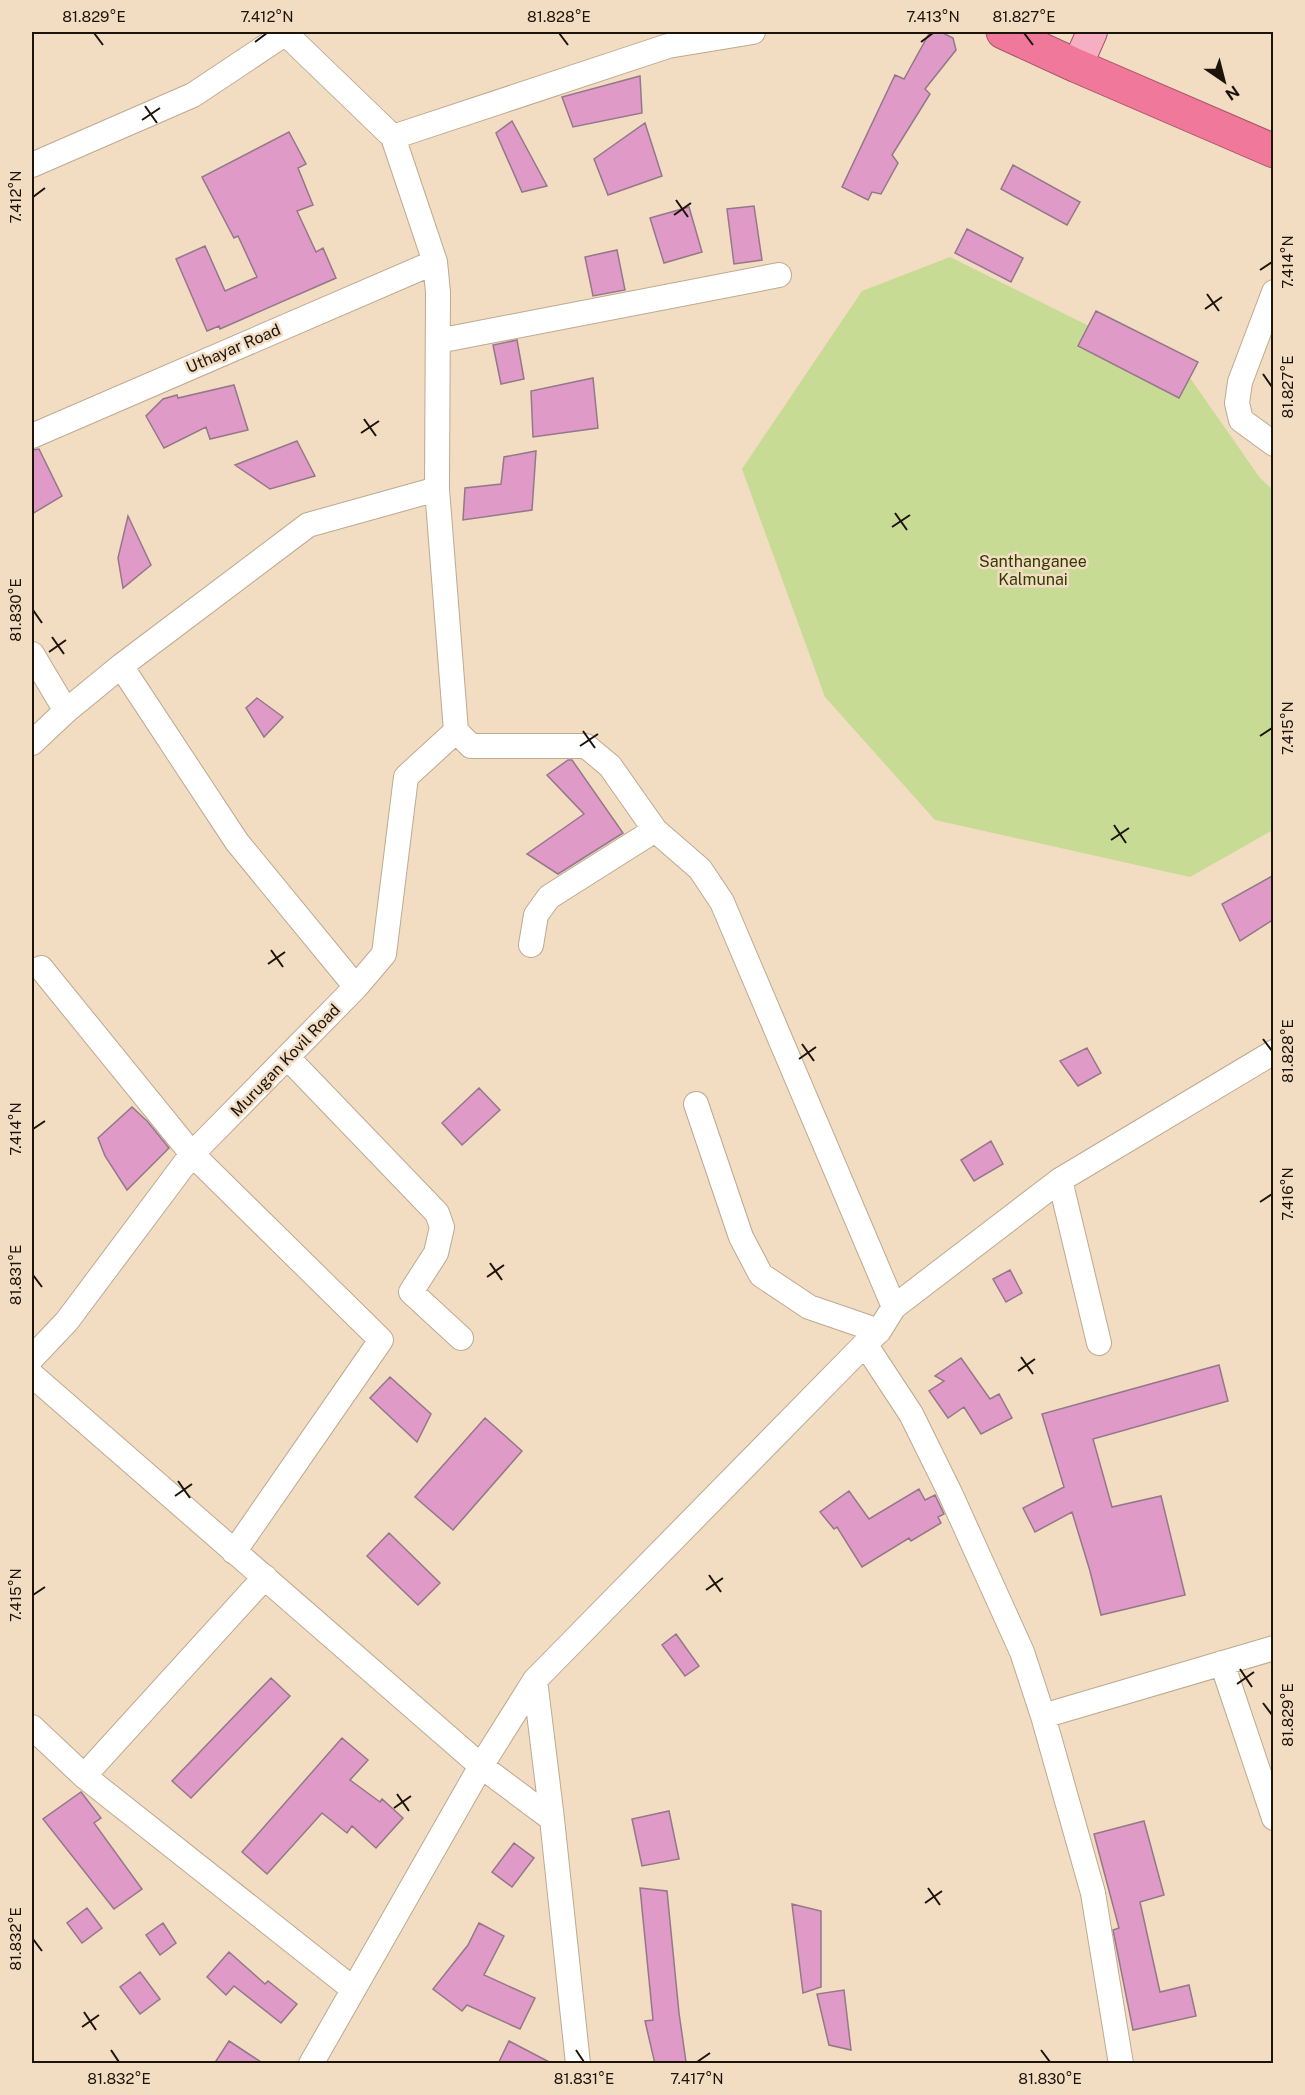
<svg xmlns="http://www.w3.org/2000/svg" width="1305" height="2095" font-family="'Public Sans',sans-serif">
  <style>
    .green { fill: #c7db95 }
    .building { fill: #df9ac7; stroke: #947889; stroke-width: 1.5 }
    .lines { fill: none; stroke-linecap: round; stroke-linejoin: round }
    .minor-casing { stroke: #bea991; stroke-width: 26 }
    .major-casing { stroke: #a65568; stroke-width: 32 }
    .highway-casing { stroke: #a65568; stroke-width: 35 }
    .minor { stroke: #fff; stroke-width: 24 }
    .major { stroke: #f6aec2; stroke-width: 30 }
    .highway { stroke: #f0789a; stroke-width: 33 }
    .ticks { fill: none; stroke: #1c140b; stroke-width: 2 }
    .labels { text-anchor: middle; stroke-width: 5; stroke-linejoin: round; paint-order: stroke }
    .street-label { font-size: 16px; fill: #1c140b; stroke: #f2dcc2 }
    .park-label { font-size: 16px; fill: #303c01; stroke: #f2dcc2 }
    .neatline { fill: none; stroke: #1c140b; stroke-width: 2 }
    .ticks-label { font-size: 15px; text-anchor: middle; fill: #1c140b }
  </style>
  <rect width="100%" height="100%" fill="#f2dcc2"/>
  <path class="green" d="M 950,257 L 1188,375 L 1260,478 L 1273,490 L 1273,830 L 1190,877 L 935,820 L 825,697 L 742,469 L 862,291 Z"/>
  <path class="building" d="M 930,32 L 941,32 L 953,38 L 956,50 L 925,89 L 930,94 L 892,155 L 898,163 L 881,194 L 872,192 L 868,200 L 842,187 L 895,75 L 904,79 Z
    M 640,76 L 642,113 L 573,127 L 562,97 Z
    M 512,121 L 547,186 L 522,192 L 496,133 Z
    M 645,123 L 662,176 L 608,195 L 594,159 Z
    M 289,132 L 306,164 L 298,168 L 313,205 L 297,211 L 316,252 L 323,248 L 336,278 L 220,329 L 219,326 L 207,331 L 176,259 L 205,246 L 225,291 L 257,277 L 238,236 L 234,238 L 202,177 Z
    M 1013,165 L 1080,202 L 1067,225 L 1001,189 Z
    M 754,206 L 762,260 L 734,264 L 727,209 Z
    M 689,207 L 702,252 L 664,263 L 650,218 Z
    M 967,229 L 1023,258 L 1011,282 L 955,253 Z
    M 617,250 L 625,290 L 593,296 L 585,257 Z
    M 1096,311 L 1198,362 L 1179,398 L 1078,346 Z
    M 517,340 L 524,379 L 501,384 L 493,345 Z
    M 593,378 L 598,428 L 533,437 L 531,391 Z
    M 234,385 L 248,430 L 210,439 L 206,427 L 164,448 L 146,416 L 163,399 L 177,395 L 178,398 Z
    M 297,441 L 315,476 L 270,489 L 235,465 Z
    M 39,449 L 62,496 L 32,514 L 32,450 Z
    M 536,451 L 532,510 L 463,520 L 465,488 L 501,484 L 504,457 Z
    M 128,516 L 151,565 L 123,588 L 118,558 Z
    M 257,698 L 283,717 L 264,737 L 246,708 Z
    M 568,760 L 572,760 L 623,833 L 558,874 L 527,854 L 584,814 L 547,775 Z
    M 1274,875 L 1274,919 L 1240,941 L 1222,904 Z
    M 1087,1048 L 1101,1073 L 1078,1086 L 1060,1061 Z
    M 479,1088 L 500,1110 L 462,1145 L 442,1123 Z
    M 132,1107 L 147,1121 L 169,1148 L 127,1190 L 105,1156 L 98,1138 Z
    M 991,1141 L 1003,1164 L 974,1181 L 961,1160 Z
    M 1010,1270 L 1022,1293 L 1006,1302 L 993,1279 Z
    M 961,1358 L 990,1399 L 999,1394 L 1012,1418 L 981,1434 L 964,1407 L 948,1418 L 929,1391 L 944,1381 L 935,1376 Z
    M 1219,1365 L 1228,1401 L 1093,1439 L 1112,1507 L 1161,1496 L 1185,1595 L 1101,1615 L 1090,1571 L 1072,1512 L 1035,1532 L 1023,1508 L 1064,1487 L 1042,1414 Z
    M 390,1377 L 431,1414 L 417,1442 L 370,1398 Z
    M 485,1418 L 522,1451 L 453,1530 L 415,1497 Z
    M 919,1489 L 925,1500 L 935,1495 L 944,1514 L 938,1517 L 941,1523 L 911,1541 L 909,1538 L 862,1567 L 837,1527 L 834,1529 L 820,1512 L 849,1491 L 869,1519 Z
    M 389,1533 L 440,1583 L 418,1605 L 367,1556 Z
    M 676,1634 L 699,1666 L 685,1676 L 662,1645 Z
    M 271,1678 L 290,1696 L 191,1798 L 172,1781 Z
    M 342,1738 L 368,1760 L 350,1780 L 380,1802 L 382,1799 L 403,1818 L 376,1848 L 352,1826 L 347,1833 L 322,1813 L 267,1874 L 242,1852 Z
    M 81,1792 L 101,1818 L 94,1823 L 142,1889 L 114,1909 L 43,1819 Z
    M 669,1811 L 679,1859 L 642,1866 L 632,1819 Z
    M 1144,1821 L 1164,1895 L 1140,1902 L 1160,1992 L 1189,1985 L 1196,2016 L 1133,2030 L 1113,1930 L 1119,1928 L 1094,1834 Z
    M 514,1843 L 534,1858 L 512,1887 L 492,1872 Z
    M 640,1888 L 667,1891 L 679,2013 L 686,2062 L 655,2064 L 645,2021 L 653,2020 Z
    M 792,1904 L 821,1911 L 821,1987 L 803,1993 Z
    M 87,1908 L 102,1928 L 82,1943 L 67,1923 Z
    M 163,1923 L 176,1943 L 160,1955 L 146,1935 Z
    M 479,1923 L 504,1936 L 484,1975 L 535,1998 L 520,2029 L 467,2005 L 462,2011 L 433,1989 L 468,1945 Z
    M 229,1952 L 265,1984 L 268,1981 L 297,2004 L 281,2023 L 234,1986 L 226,1995 L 207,1977 Z
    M 140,1972 L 160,1999 L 140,2014 L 120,1987 Z
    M 844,1990 L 851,2050 L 829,2045 L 817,1994 Z
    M 229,2041 L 264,2064 L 214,2064 Z
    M 509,2041 L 553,2064 L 498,2064 Z"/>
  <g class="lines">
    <g class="minor-casing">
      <path id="minor" d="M 284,32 L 393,137
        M 753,32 L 668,46 L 393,137 L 435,262 L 438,292 L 437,489 L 456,731 L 471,746 L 586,746 L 610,766 L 655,830 L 700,869 L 722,902 L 894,1307
        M 32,165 L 193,95 L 286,33
        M 1274,292 L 1240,382 L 1237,403 L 1241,420 L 1274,444
        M 438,341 L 779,275
        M 32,436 L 435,262
        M 32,654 L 66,711
        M 121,666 L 237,842 L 356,987
        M 32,743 L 66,711 L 121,666 L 308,525 L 437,489
        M 531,945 L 536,915 L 549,897 L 655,830
        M 41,968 L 192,1154 L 381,1340 L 234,1552
        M 287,1057 L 437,1213 L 442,1227 L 436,1253 L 411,1292 L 461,1338
        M 696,1104 L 741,1237 L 761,1275 L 809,1307 L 879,1331
        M 1060,1180 L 1099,1343
        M 32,1358 L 67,1321 L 192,1154 L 356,987 L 384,954 L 406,777 L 456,731
        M 32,1375 L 481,1766 L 311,2064
        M 1222,1663 L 1274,1818
        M 535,1680 L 481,1766 L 552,1819
        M 1043,1716 L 1274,1648
        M 32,1727 L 84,1776 L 353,1989
        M 84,1776 L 265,1577
        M 578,2064 L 552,1819 L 535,1680 L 865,1344
        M 1121,2064 L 1093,1893 L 1043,1716 L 1022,1652 L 950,1493 L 911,1414 L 865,1344 L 879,1331 L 894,1307 L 1060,1180 L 1274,1052"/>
    </g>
    <g class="major-casing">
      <path id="major" d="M 1077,66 L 1092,32"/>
    </g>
    <g class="highway-casing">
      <path id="highway" d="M 1003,32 L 1077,66 L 1274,151"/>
    </g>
    <use href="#minor" class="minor"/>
    <use href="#major" class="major"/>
    <use href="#highway" class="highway"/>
  </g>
  <path class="ticks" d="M 94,33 L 103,45M 559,33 L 568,45M 1024,33 L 1033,45M 255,42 L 267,33M 921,42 L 933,33M 145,106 L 157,123M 142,120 L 160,108M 33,197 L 45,188M 676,200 L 688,217M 674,215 L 691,203M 1260,270 L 1272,262M 1207,294 L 1219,311M 1205,309 L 1222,297M 1263,374 L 1272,387M 364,419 L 376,436M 361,433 L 379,421M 895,513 L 907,530M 892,527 L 910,515M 33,610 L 42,623M 52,637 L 64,654M 49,652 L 66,640M 583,731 L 595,748M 1260,736 L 1272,728M 580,746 L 598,734M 1114,825 L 1126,843M 1111,840 L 1129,828M 271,950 L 283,967M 268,964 L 285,952M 1263,1039 L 1272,1051M 802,1044 L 814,1061M 799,1059 L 816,1047M 33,1129 L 45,1121M 1260,1202 L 1272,1194M 490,1263 L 502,1280M 33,1275 L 42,1287M 487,1277 L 504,1265M 1021,1357 L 1033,1374M 1018,1371 L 1035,1359M 178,1481 L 190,1498M 175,1496 L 192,1484M 709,1575 L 721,1592M 706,1590 L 723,1578M 33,1595 L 45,1587M 1240,1669 L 1252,1687M 1237,1684 L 1254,1672M 1263,1703 L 1272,1715M 397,1794 L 409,1811M 394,1808 L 411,1796M 928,1888 L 940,1905M 925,1903 L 942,1891M 33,1939 L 42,1951M 84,2012 L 96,2030M 82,2027 L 99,2015M 111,2050 L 119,2062M 576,2050 L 584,2062M 1041,2050 L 1050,2062M 697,2062 L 710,2053"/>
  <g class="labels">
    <g class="street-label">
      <text transform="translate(233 348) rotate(-23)" y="6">Uthayar Road</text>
      <text transform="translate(285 1060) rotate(-46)" y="6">Murugan Kovil Road</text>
    </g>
    <g class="park-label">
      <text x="1033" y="567">Santhanganee<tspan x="1033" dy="18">Kalmunai</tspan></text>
    </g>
  </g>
  <rect width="1305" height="2095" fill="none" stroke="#f2dcc2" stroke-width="66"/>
  <g transform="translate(1224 81) rotate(145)" stroke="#f2dcc2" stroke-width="4.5" paint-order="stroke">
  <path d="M0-4.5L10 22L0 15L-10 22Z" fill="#1c140b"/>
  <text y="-9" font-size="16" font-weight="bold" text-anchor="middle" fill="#1c140b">N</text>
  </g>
  <rect x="33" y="33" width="1239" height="2029" class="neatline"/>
  <g class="ticks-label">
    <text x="94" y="22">81.829°E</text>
    <text x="267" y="22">7.412°N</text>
    <text x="559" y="22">81.828°E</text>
    <text x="933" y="22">7.413°N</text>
    <text x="1024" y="22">81.827°E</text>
    <text transform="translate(16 197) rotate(-90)" y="5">7.412°N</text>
    <text transform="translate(1288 262) rotate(-90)" y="5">7.414°N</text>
    <text transform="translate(1288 387) rotate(-90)" y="5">81.827°E</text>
    <text transform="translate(16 610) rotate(-90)" y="5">81.830°E</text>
    <text transform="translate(1288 728) rotate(-90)" y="5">7.415°N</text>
    <text transform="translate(1288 1051) rotate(-90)" y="5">81.828°E</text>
    <text transform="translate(16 1129) rotate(-90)" y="5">7.414°N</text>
    <text transform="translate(1288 1194) rotate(-90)" y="5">7.416°N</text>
    <text transform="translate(16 1275) rotate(-90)" y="5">81.831°E</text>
    <text transform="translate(16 1595) rotate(-90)" y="5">7.415°N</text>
    <text transform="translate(1288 1715) rotate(-90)" y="5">81.829°E</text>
    <text transform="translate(16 1939) rotate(-90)" y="5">81.832°E</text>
    <text x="119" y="2084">81.832°E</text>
    <text x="584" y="2084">81.831°E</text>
    <text x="697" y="2084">7.417°N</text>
    <text x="1050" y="2084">81.830°E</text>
  </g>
</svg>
